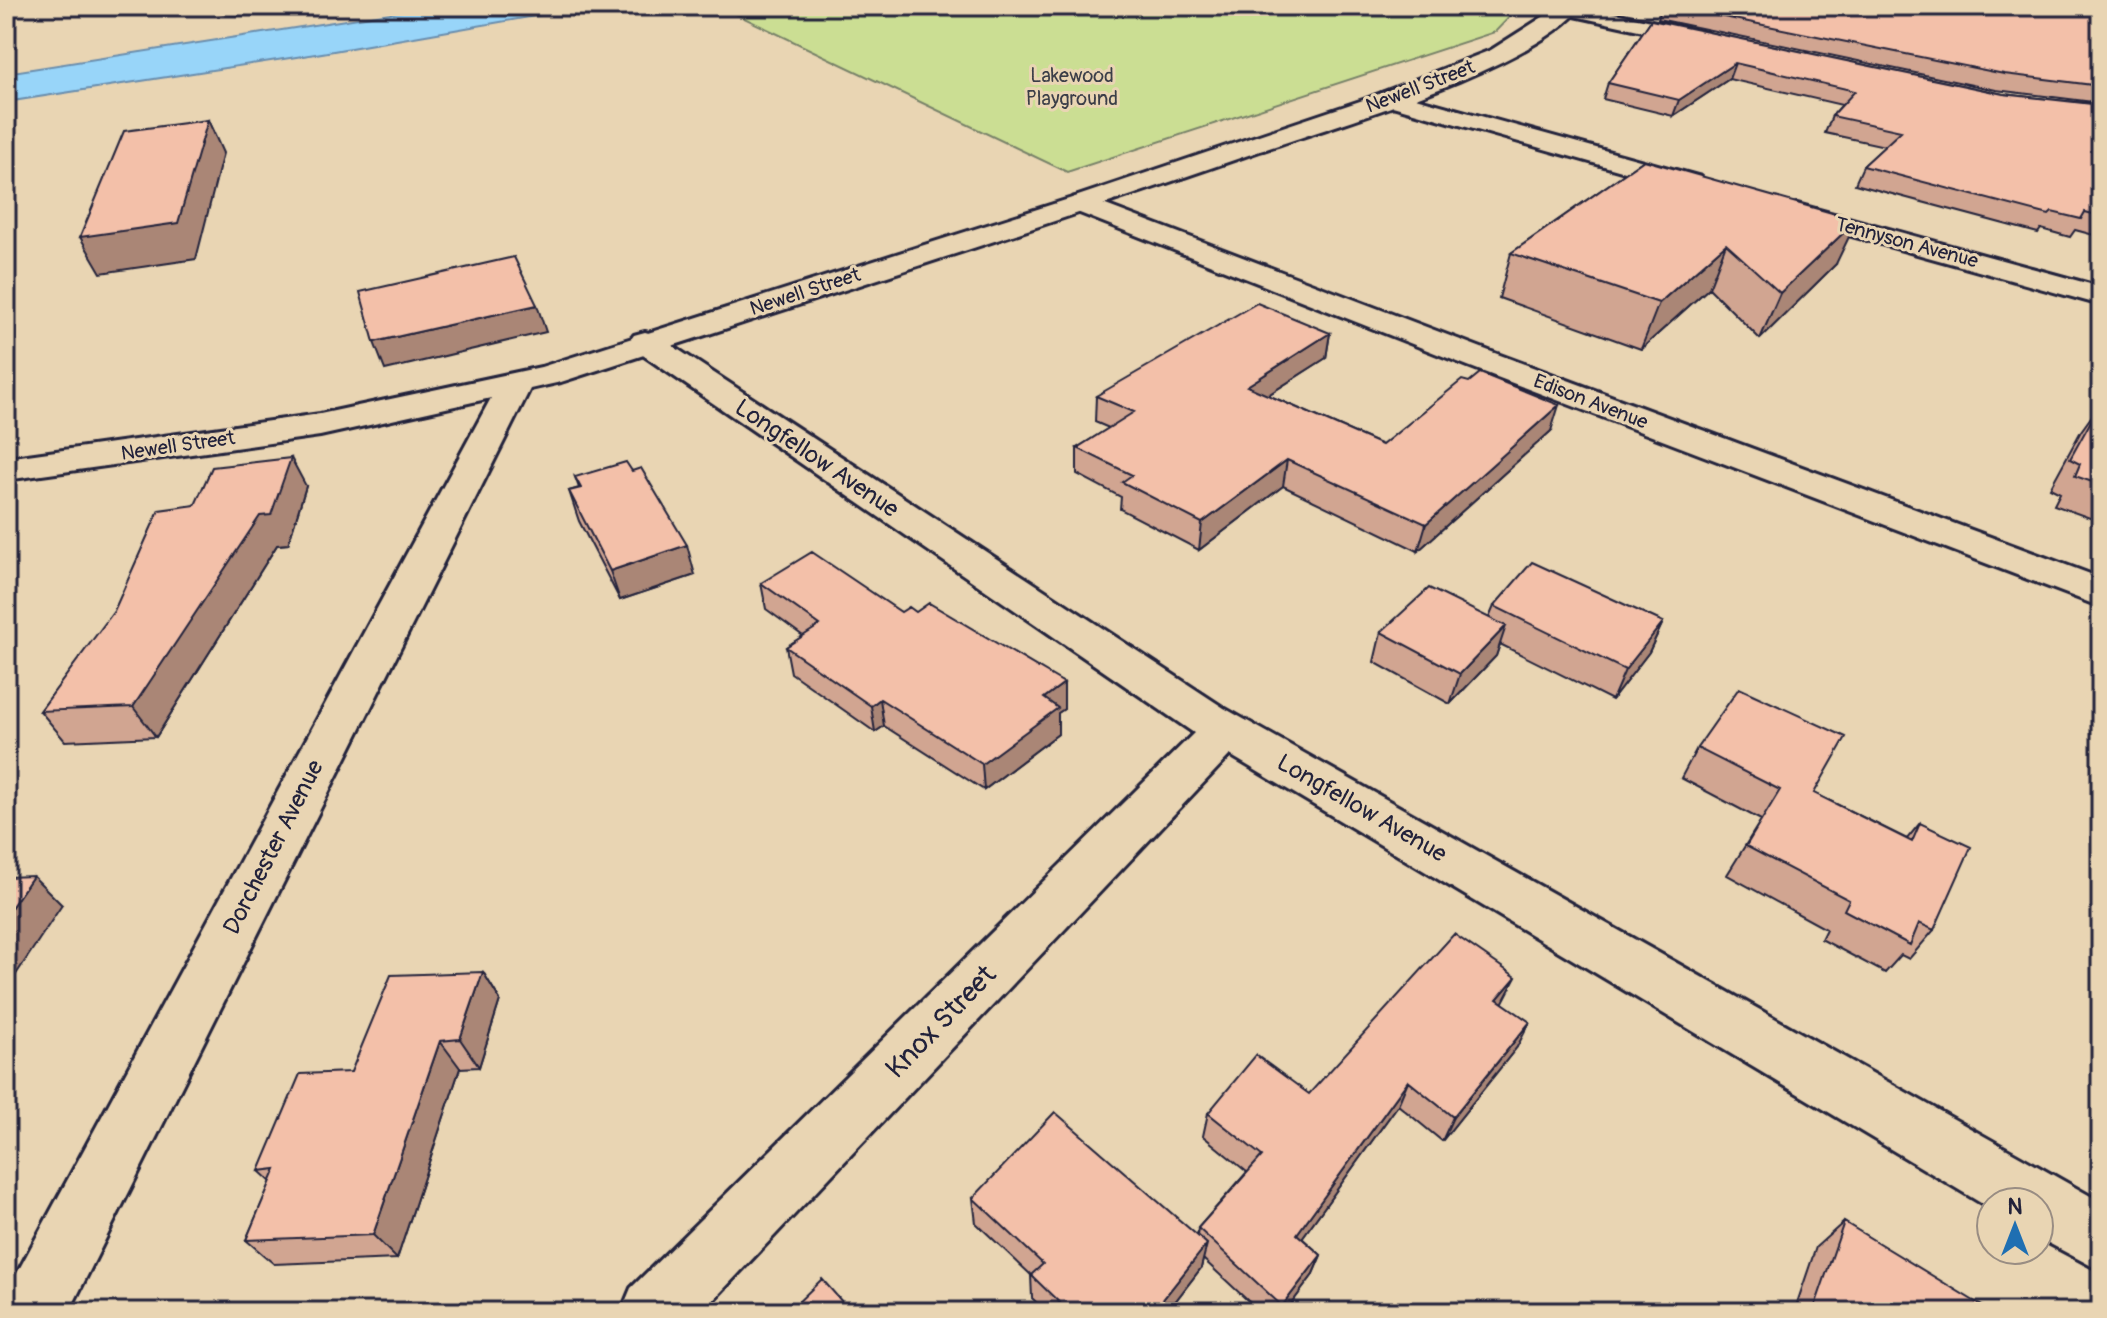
<svg xmlns="http://www.w3.org/2000/svg" width="2107" height="1318" font-family="Pangolin,sans-serif">
  <style>
    .green { fill: #cbde93; stroke: #768067; stroke-width: 2 }
    .water { fill: #98d5f9; stroke: #698dad; stroke-width: 2 }
    .lines { fill: none; stroke-linecap: round; stroke-linejoin: round }
    .lane-casing { stroke: #22223b; stroke-width: 6 }
    .street-casing { stroke: #22223b; stroke-width: 6 }
    .secondary-casing { stroke: #22223b; stroke-width: 6 }
    .lane { fill: #e9d5b3; fill-rule: evenodd }
    .street { fill: #e9d5b3; fill-rule: evenodd }
    .secondary { fill: #e9d5b3; fill-rule: evenodd }
    .wall { fill: #d1a591; stroke: #22223b; stroke-width: 2 }
    .shaded-wall { fill: #aa8676; stroke: #22223b; stroke-width: 2 }
    .building { fill: #f3c0a9; stroke: #22223b; stroke-width: 2 }
    .labels { text-anchor: middle; stroke-width: 6; stroke-linejoin: round; paint-order: stroke }
    .far-park-label { font-size: 20px; fill: #3b3e48; stroke: #e9d5b3 }
    .far-street-label { font-size: 20px; fill: #22223b; stroke: #e9d5b3 }
    .street-label { font-size: 24px; fill: #22223b; stroke: #e9d5b3 }
    .near-street-label { font-size: 28px; fill: #22223b; stroke: #e9d5b3 }
  </style>
  <rect width="100%" height="100%" fill="#e9d5b3"/>
  <filter id="ink" filterUnits="userSpaceOnUse"><feTurbulence type="fractalNoise" baseFrequency=".0125" numOctaves="2"/><feDisplacementMap in="SourceGraphic" scale="16" xChannelSelector="R" yChannelSelector="G"/><feConvolveMatrix kernelMatrix="1 2 1 2 8 2 1 2 1" color-interpolation-filters="sRGB"/></filter>
  <g filter="url(#ink)">
    <path class="green" d="M 719,6 L 1520,6 L 1495,32 L 1067,172 Z"/>
    <path class="water" d="M 435,6 L 593,6 L 322,53 L 6,102 L 6,73 Z"/>
    <g class="lines">
      <g class="lane-casing">
        <path id="lane" d="M 207,6 L 281,6 C 272,15 216,15 207,6 Z"/>
      </g>
      <g class="street-casing">
        <path id="street" d="M 1560,6 L 1582,6 L 1707,33 L 1717,39 L 1707,45 L 1561,13 Z
          M 1390,91 L 1701,177 L 1705,183 L 1701,189 L 1692,191 L 1382,103 L 1378,98 L 1382,93 Z
          M 1082,196 L 1492,352 L 2101,578 L 2101,607 L 1468,366 L 1072,210 L 1069,204 L 1072,198 Z
          M 1797,204 L 2101,287 L 2101,305 L 1787,218 L 1783,212 L 1787,206 Z
          M 645,332 L 656,335 L 1224,708 L 2101,1202 L 2101,1271 L 2039,1238 L 2039,1202 L 1991,1202 L 1991,1209 L 1230,755 L 702,1312 L 621,1312 L 631,1288 L 1194,733 L 634,349 L 629,342 L 634,335 Z"/>
      </g>
      <g class="secondary-casing">
        <path id="secondary" d="M 1560,6 L 1582,6 C 1536,67 1336,125 1260,151 C 1028,232 794,306 561,382 L 530,389 L 69,1312 L 6,1312 L 9,1288 L 491,398 L 320,436 L 6,480 L 6,458 L 320,414 L 541,367 L 1072,198 L 1366,99 L 1491,50 Z"/>
      </g>
      <use href="#lane" class="lane"/>
      <use href="#street" class="street"/>
      <use href="#secondary" class="secondary"/>
    </g>
    <path class="wall" d="M 1662,6 L 2101,6 L 2101,103 L 1996,90 L 1658,19 Z
      M 1651,20 L 2003,94 L 2101,105 L 2101,237 L 2075,230 L 2070,237 L 2041,229 L 2038,233 L 1855,184 L 1863,166 L 1885,146 L 1825,133 L 1832,116 L 1842,105 L 1729,79 L 1673,116 L 1603,99 L 1608,83 Z
      M 1644,160 L 1836,264 L 1760,339 L 1709,288 L 1641,349 L 1499,298 L 1511,253 Z
      M 1330,333 L 1326,358 L 1268,395 L 1382,445 L 1551,431 L 1418,551 L 1283,486 L 1199,550 L 1120,509 L 1121,497 L 1077,474 L 1077,448 L 1109,428 L 1095,422 L 1096,396 Z
      M 2101,403 L 2101,522 L 2054,505 L 2060,493 L 2050,488 L 2081,431 Z
      M 575,477 L 695,575 L 620,600 L 579,521 L 569,491 L 579,488 Z
      M 306,486 L 288,544 L 277,545 L 156,737 L 65,741 L 40,711 L 195,505 Z
      M 761,583 L 901,612 L 916,612 L 1064,683 L 1064,709 L 1058,713 L 1058,734 L 984,790 L 884,726 L 875,732 L 791,673 L 786,647 L 803,636 L 766,609 Z
      M 1494,606 L 1663,622 L 1649,652 L 1612,700 L 1500,644 L 1496,656 L 1450,704 L 1374,662 L 1381,632 L 1489,618 Z
      M 1697,748 L 1814,793 L 1907,839 L 1920,823 L 1934,930 L 1909,959 L 1901,955 L 1885,973 L 1821,939 L 1826,929 L 1727,875 L 1761,820 L 1681,778 Z
      M 483,972 L 500,1000 L 479,1067 L 460,1068 L 397,1259 L 274,1264 L 246,1240 L 271,1182 L 259,1171 L 351,1072 Z
      M 1503,1003 L 1517,1047 L 1442,1141 L 1398,1105 L 1302,1238 L 1321,1255 L 1312,1276 L 1285,1312 L 1260,1312 L 1203,1259 L 1201,1268 L 1167,1312 L 1046,1312 L 1032,1298 L 1031,1275 L 976,1223 L 973,1198 L 1197,1236 L 1198,1228 L 1247,1172 L 1203,1136 L 1208,1113 L 1309,1094 Z
      M 1844,1222 L 1987,1312 L 1794,1312 L 1816,1247 Z"/>
    <path class="shaded-wall" d="M 1735,63 L 1729,79 L 1673,116 L 1679,100 Z
      M 208,120 L 223,153 L 196,259 L 101,273 L 80,237 Z
      M 1857,220 L 1836,264 L 1760,339 L 1780,293 Z
      M 1726,244 L 1709,288 L 1641,349 L 1659,303 Z
      M 537,305 L 546,332 L 385,370 L 374,342 Z
      M 1330,333 L 1326,358 L 1243,411 L 1247,386 Z
      M 1559,405 L 1551,431 L 1418,551 L 1426,524 Z
      M 291,458 L 306,486 L 288,544 L 277,545 L 156,737 L 133,707 Z
      M 1287,460 L 1283,486 L 1199,550 L 1202,523 Z
      M 687,545 L 695,575 L 620,600 L 610,571 Z
      M 1663,622 L 1649,652 L 1612,700 L 1625,670 Z
      M 1506,626 L 1496,656 L 1450,704 L 1460,674 Z
      M 1064,683 L 1064,709 L 1058,713 L 1058,734 L 984,790 L 982,764 L 1044,698 Z
      M 880,699 L 884,726 L 875,732 L 871,706 Z
      M 33,876 L 62,905 L 7,988 L 6,915 Z
      M 483,972 L 500,1000 L 479,1067 L 460,1039 Z
      M 1516,977 L 1503,1002 L 1485,1025 L 1497,999 Z
      M 1530,1022 L 1517,1047 L 1442,1141 L 1453,1117 Z
      M 440,1041 L 460,1068 L 397,1259 L 373,1235 Z
      M 1408,1081 L 1398,1105 L 1289,1256 L 1297,1234 Z
      M 1207,1244 L 1201,1268 L 1167,1312 L 1153,1312 Z
      M 1321,1255 L 1312,1276 L 1285,1312 L 1279,1312 L 1282,1306 Z"/>
    <path class="building" d="M 1670,6 L 2101,6 L 2101,86 L 2004,74 Z
      M 1651,20 L 2003,94 L 2101,105 L 2101,216 L 2085,212 L 2081,219 L 2052,212 L 2049,215 L 1863,166 L 1901,131 L 1832,116 L 1855,91 L 1735,63 L 1679,100 L 1608,83 Z
      M 208,120 L 178,223 L 80,237 L 124,131 Z
      M 1644,160 L 1857,220 L 1780,293 L 1726,244 L 1659,303 L 1511,253 Z
      M 514,257 L 537,305 L 374,342 L 360,292 Z
      M 1257,303 L 1330,333 L 1247,386 L 1382,445 L 1462,380 L 1469,382 L 1480,373 L 1559,405 L 1426,524 L 1287,460 L 1202,523 L 1122,482 L 1132,475 L 1077,448 L 1134,412 L 1096,396 Z
      M 2101,403 L 2101,485 L 2075,476 L 2080,464 L 2070,459 Z
      M 291,458 L 271,515 L 260,516 L 133,707 L 40,711 L 114,611 L 159,510 L 195,505 L 212,467 Z
      M 626,462 L 632,471 L 641,468 L 687,545 L 610,571 L 569,491 L 581,488 L 575,477 Z
      M 812,552 L 901,612 L 909,607 L 916,612 L 929,603 L 1064,683 L 1044,698 L 1058,708 L 982,764 L 880,699 L 871,706 L 786,647 L 820,625 L 761,583 Z
      M 1532,562 L 1663,622 L 1625,670 L 1494,606 Z
      M 1429,588 L 1506,626 L 1460,674 L 1381,632 Z
      M 1739,688 L 1846,737 L 1814,793 L 1912,842 L 1920,823 L 1971,847 L 1934,930 L 1919,923 L 1910,945 L 1844,910 L 1849,900 L 1746,846 L 1780,790 L 1697,748 Z
      M 33,876 L 6,915 L 6,877 Z
      M 1454,934 L 1516,977 L 1497,999 L 1530,1022 L 1453,1117 L 1408,1081 L 1297,1234 L 1321,1255 L 1282,1306 L 1198,1228 L 1262,1156 L 1208,1113 L 1256,1055 L 1309,1094 Z
      M 483,972 L 460,1039 L 440,1041 L 373,1235 L 246,1240 L 276,1169 L 259,1171 L 300,1074 L 351,1072 L 391,975 Z
      M 1055,1112 L 1207,1244 L 1153,1312 L 1069,1312 L 1031,1275 L 1043,1264 L 973,1198 Z
      M 1844,1222 L 1987,1309 L 1987,1312 L 1813,1312 Z
      M 822,1279 L 851,1312 L 788,1312 Z"/>
  </g>
  <g class="labels">
    <g class="far-park-label">
      <text x="1072" y="82">Lakewood<tspan x="1072" dy="23">Playground</tspan></text>
    </g>
    <g class="far-street-label">
      <text transform="translate(1420 86) rotate(-21)" y="7">Newell Street</text>
      <text transform="translate(1907 242) rotate(15)" y="7">Tennyson Avenue</text>
      <text transform="translate(805 291) rotate(-18)" y="7">Newell Street</text>
      <text transform="translate(1591 401) rotate(21)" y="7">Edison Avenue</text>
      <text transform="translate(178 445) rotate(-8)" y="7">Newell Street</text>
    </g>
    <g class="street-label">
      <text transform="translate(817 458) rotate(34)" y="8">Longfellow Avenue</text>
      <text transform="translate(1362 808) rotate(30)" y="8">Longfellow Avenue</text>
      <text transform="translate(273 847) rotate(-63)" y="8">Dorchester Avenue</text>
    </g>
    <g class="near-street-label">
      <text transform="translate(940 1021) rotate(-46)" y="10">Knox Street</text>
    </g>
  </g>
  <rect width="2107" height="1318" fill="none" stroke="#e9d5b3" stroke-width="32"/>
  <rect x="16" y="16" width="2075" height="1286" fill="none" stroke="#22223b" stroke-width="3" filter="url(#ink)"/>
  <g transform="translate(2015 1226)"><circle r="38" fill="#e9d5b3" stroke="#998d83" stroke-width="2"/>
  <path d="M0-6L14 30L0 20L-14 30Z" fill="#1f6fb2"/>
  <text y="-12" font-size="22" font-weight="bold" text-anchor="middle" fill="#22223b">N</text>
  </g>
</svg>
